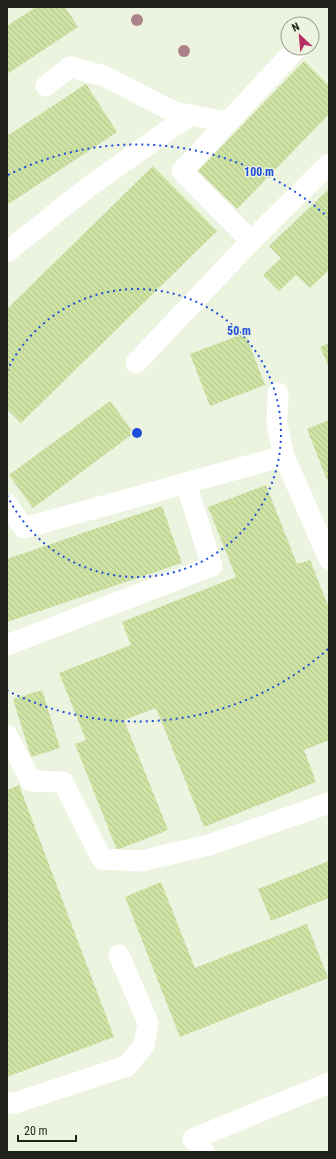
<svg xmlns="http://www.w3.org/2000/svg" width="336" height="1159" font-family="'Roboto Condensed',sans-serif">
  <style>
    .building { fill: url(#building-back-hatch) }
    .lines { fill: none; stroke-linecap: round; stroke-linejoin: round }
    .minor { stroke: #fff; stroke-width: 21 }
    .tree { fill: #ab8289 }
    .ring { fill: none; stroke: #1d4ed8; stroke-width: 2; stroke-dasharray: 2 4 }
    .centre { fill: #1d4ed8; stroke: #ecf3df; stroke-width: 2 }
    .ring-label { font-size: 12px; text-anchor: middle; font-weight: bold; fill: #1d4ed8; stroke: #ecf3df; stroke-width: 3; stroke-linejoin: round; paint-order: stroke }
  </style>
  <defs>
    <pattern id="building-back-hatch" width="6" height="6" patternUnits="userSpaceOnUse"><rect width="6" height="6" fill="#cee2a4"/><path d="M-1 5l2 2M0 0l6 6M5-1l2 2" fill="none" stroke="#b0c28d"/></pattern>
  </defs>
  <rect width="100%" height="100%" fill="#ecf3df"/>
  <path class="building" d="M 36,7 L 65,7 L 78,27 L 7,74 L 7,26 Z
    M 304,61 L 329,86 L 329,114 L 237,209 L 198,171 Z
    M 86,84 L 117,132 L 7,205 L 7,136 Z
    M 153,166 L 217,231 L 21,423 L 7,409 L 7,309 Z
    M 329,189 L 329,270 L 310,288 L 296,275 L 279,291 L 263,275 L 281,258 L 269,246 Z
    M 245,333 L 265,385 L 210,406 L 190,354 Z
    M 329,343 L 329,367 L 320,347 Z
    M 110,401 L 134,433 L 33,508 L 9,475 Z
    M 329,420 L 329,485 L 307,429 Z
    M 266,485 L 297,564 L 310,560 L 329,608 L 329,740 L 304,750 L 316,782 L 204,827 L 156,708 L 124,720 L 168,830 L 117,850 L 75,744 L 86,740 L 59,673 L 131,645 L 122,622 L 236,577 L 208,507 Z
    M 162,506 L 182,563 L 7,622 L 7,559 Z
    M 42,690 L 60,748 L 31,757 L 13,699 Z
    M 19,785 L 114,1037 L 7,1077 L 7,790 Z
    M 329,861 L 329,898 L 271,921 L 258,889 Z
    M 161,882 L 195,968 L 307,924 L 328,978 L 180,1037 L 125,897 Z"/>
  <g class="lines">
    <path class="minor" d="M 46,86 L 70,67 L 104,76 L 174,112 L 227,122
      M 251,241 L 182,171 L 297,48
      M 7,252 L 87,188 L 190,115
      M 136,363 L 251,241 L 329,164
      M 278,393 L 277,425 L 284,456
      M 7,504 L 24,528 L 284,456 L 329,559
      M 7,645 L 212,566 L 186,483
      M 7,735 L 31,781 L 63,782 L 102,859 L 141,861 L 209,845 L 329,803
      M 7,1103 L 15,1103 L 127,1066 L 144,1045 L 148,1023 L 119,955
      M 204,1152 L 193,1139 L 329,1083"/>
  </g>
  <g class="tree">
    <circle cx="137" cy="20" r="6"/>
    <circle cx="184" cy="51" r="6"/>
  </g>
  <g class="ring">
    <path d="M7 371A144 144 0 1 1 7 495"/>
    <path d="M328 649A288 288 0 0 1 8 691M8 175A288 288 0 0 1 328 217"/>
  </g>
  <circle cx="137" cy="433" r="6" class="centre"/>
  <g class="ring-label">
    <text x="259" y="176">100 m</text>
    <text x="239" y="335">50 m</text>
  </g>
  <rect width="336" height="1159" fill="none" stroke="#1f221a" stroke-width="16"/>
  <g transform="translate(300 36) rotate(334)"><circle r="19" fill="#ecf3df" stroke="#9a9f90"/>
  <path d="M0-3L7 15L0 10L-7 15Z" fill="#b82c64"/>
  <text y="-6" font-size="11" font-weight="bold" text-anchor="middle" fill="#1f221a">N</text>
  </g>
  <path d="M18 1135v6h58v-6" fill="none" stroke="#1f221a" stroke-width="2"/>
  <text x="24" y="1135" font-size="12" fill="#1f221a" stroke="#ecf3df" stroke-width="3" paint-order="stroke">20 m</text>
</svg>
